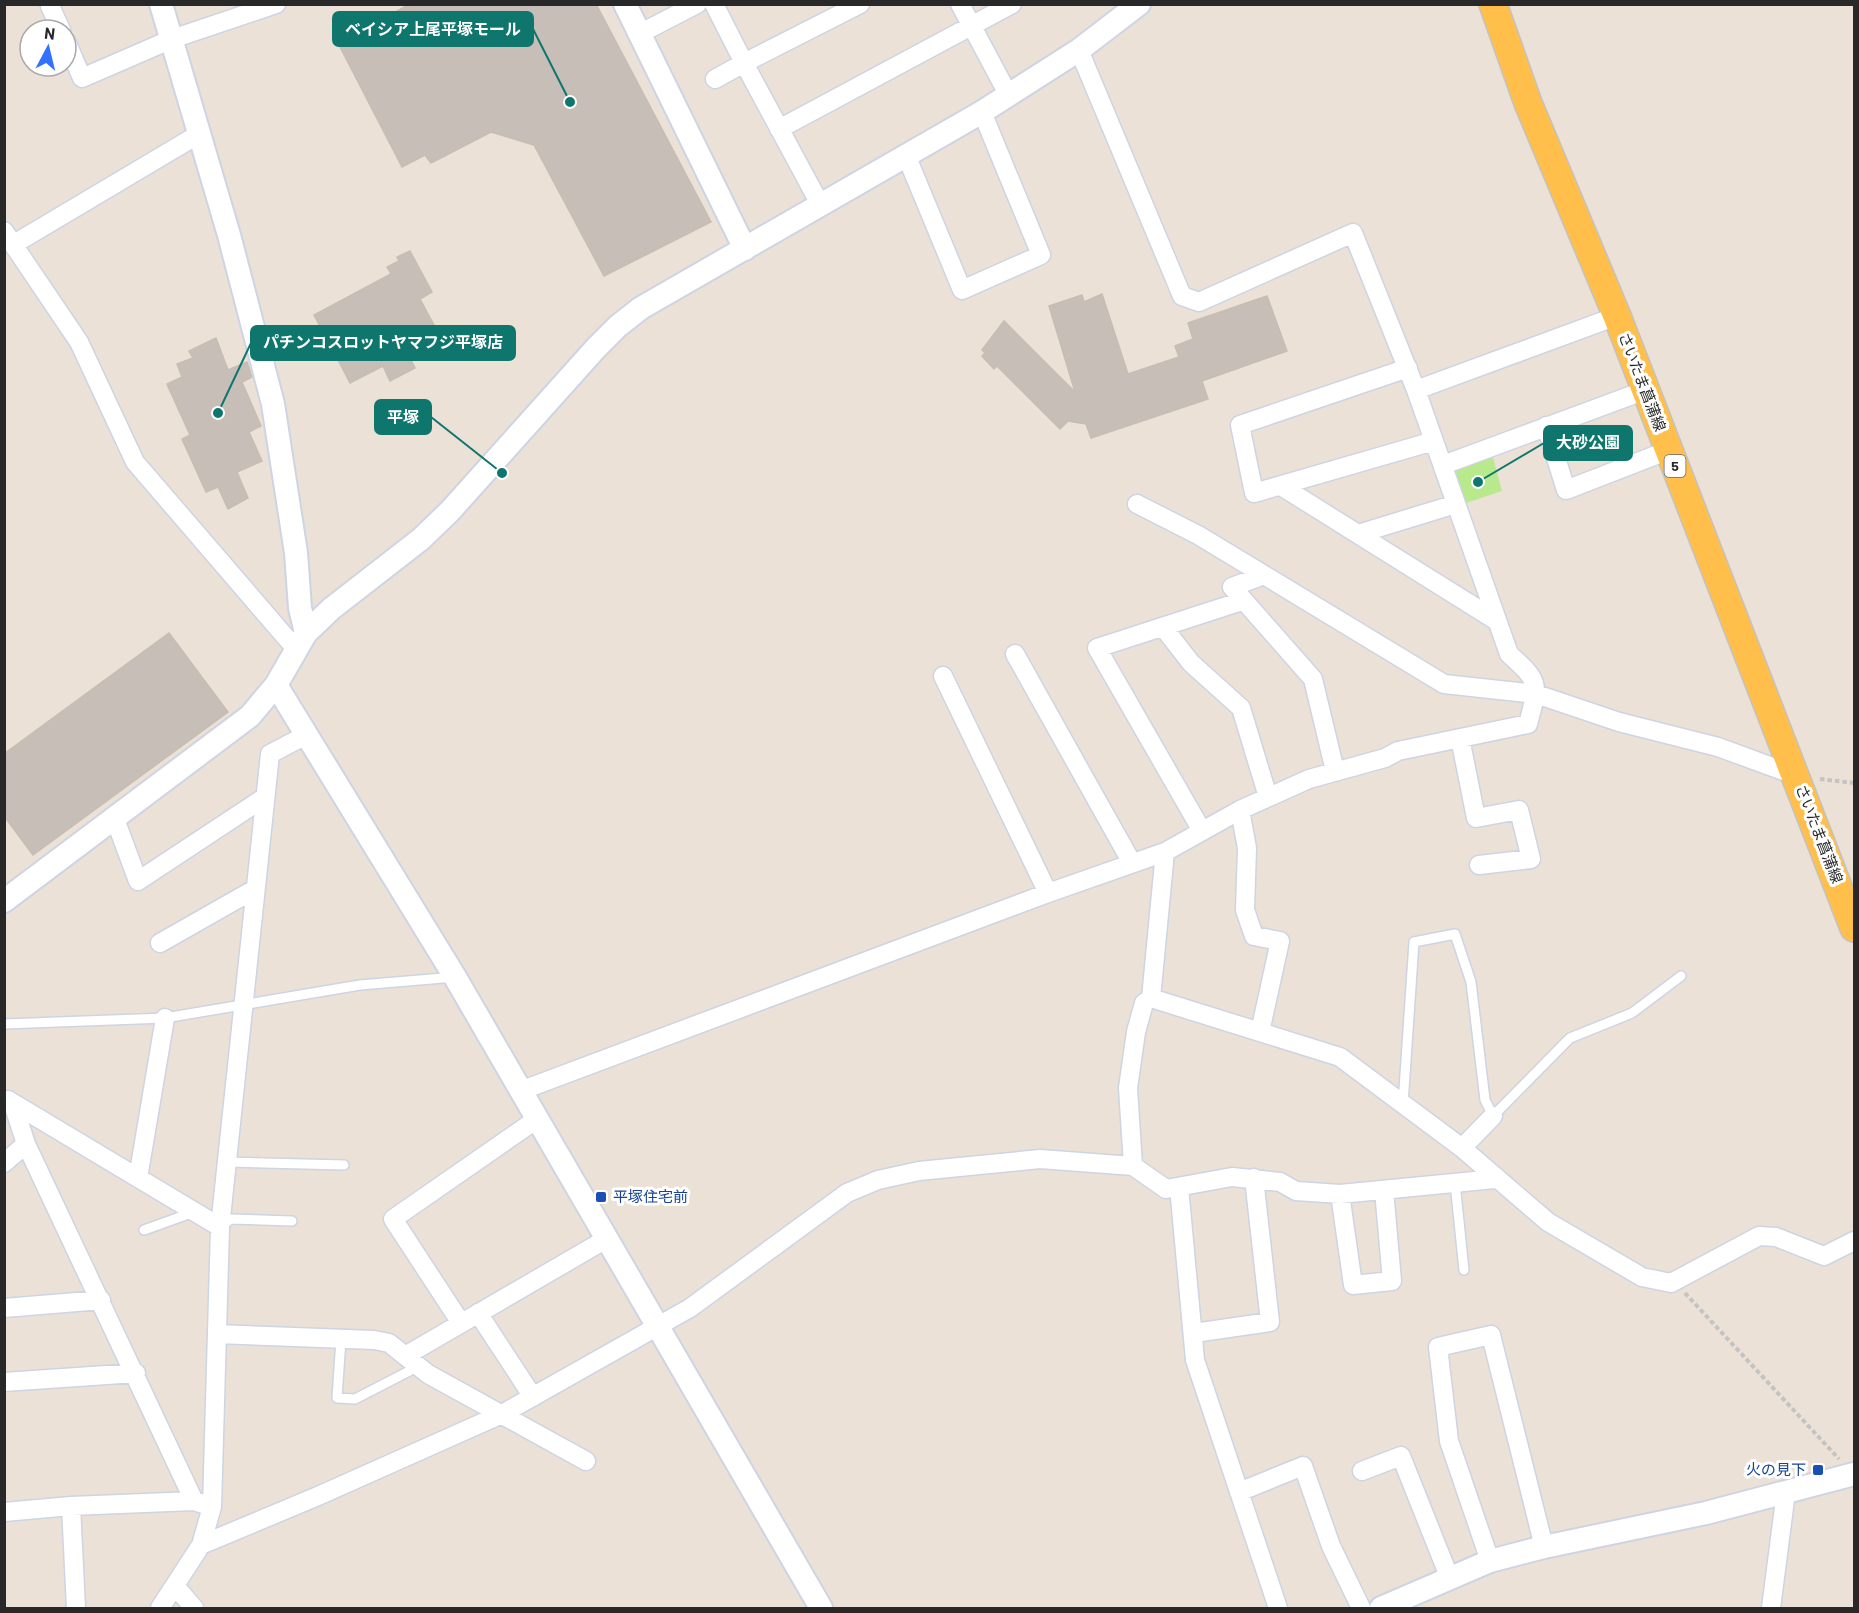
<svg xmlns="http://www.w3.org/2000/svg" width="1859" height="1613" font-family="Barlow,'Noto Sans JP',sans-serif">
  <style>
    .green { fill: #b8ea8d }
    .building { fill: #c7beb8; stroke: #c7bdb1; stroke-width: 1.5 }
    .lines { fill: none; stroke-linecap: round; stroke-linejoin: round }
    .service-casing { stroke: #cdd4e3; stroke-width: 12 }
    .minor-casing { stroke: #cdd4e3; stroke-width: 21 }
    .tertiary-casing { stroke: #cdd4e3; stroke-width: 26 }
    .primary-casing { stroke: #c3c3c3; stroke-width: 30 }
    .path { stroke: #c3c3c3; stroke-width: 4; stroke-dasharray: 4.5 3; stroke-linecap: butt }
    .service { stroke: #fff; stroke-width: 9 }
    .minor { stroke: #fff; stroke-width: 18 }
    .tertiary { stroke: #fff; stroke-width: 22 }
    .primary { stroke: #ffbf4a; stroke-width: 27 }
    .transit-dot { fill: #1a4fb4; stroke: #fff; stroke-width: 2 }
    .labels { text-anchor: middle; stroke-width: 6; stroke-linejoin: round; paint-order: stroke }
    .shield { fill: #fff; stroke: #686868; stroke-width: 1.5 }
    .shield-label { font-size: 14px; font-weight: bold; fill: #282828 }
    .street-label { font-size: 15px; fill: #282828; stroke: #fff }
    .transit-label { font-size: 15px; fill: #164399; stroke: #fff; text-anchor: start }
    .leader { fill: none; stroke: #0f766e; stroke-width: 2 }
    .callout-dot { fill: #0f766e; stroke: #fff; stroke-width: 2 }
    .callout { fill: #0f766e; stroke: #0f766e; stroke-width: 2 }
    .callout-label { font-size: 16px; text-anchor: middle; font-weight: bold; fill: #fff }
  </style>
  <rect width="100%" height="100%" fill="#ece1d7"/>
  <path class="green" d="M 1492,454 L 1502,491 L 1463,504 L 1452,473 L 1456,467 Z"/>
  <path class="building" d="M 410,4 L 596,4 L 711,222 L 604,276 L 534,145 L 491,132 L 431,163 L 425,155 L 402,167 L 338,43 Z
    M 410,251 L 432,292 L 420,299 L 441,338 L 409,356 L 415,368 L 390,381 L 383,366 L 350,383 L 330,344 L 316,351 L 308,335 L 321,328 L 314,315 L 391,274 L 387,267 L 399,261 L 397,257 Z
    M 1102,294 L 1128,374 L 1179,357 L 1175,346 L 1193,339 L 1188,323 L 1267,296 L 1287,351 L 1202,381 L 1208,399 L 1091,438 L 1086,424 L 1068,421 L 1060,429 L 997,366 L 994,369 L 982,356 L 985,353 L 982,350 L 1004,321 L 1075,392 L 1049,306 L 1082,295 L 1084,302 Z
    M 216,338 L 228,370 L 247,362 L 252,377 L 242,382 L 261,426 L 249,432 L 262,461 L 237,472 L 248,498 L 228,509 L 218,487 L 206,492 L 182,439 L 190,435 L 167,384 L 182,377 L 177,364 L 193,358 L 189,351 Z
    M 169,633 L 228,712 L 33,855 L 4,816 L 4,754 Z"/>
  <g class="lines">
    <g class="service-casing">
      <path id="service" d="M 4,1024 L 165,1018 L 360,985 L 455,977
        M 1403,1104 L 1414,942 L 1455,934 L 1471,982 L 1485,1100 L 1493,1116 L 1570,1038 L 1632,1013 L 1681,976
        M 227,1162 L 344,1165
        M 1455,1183 L 1464,1270
        M 222,1226 L 231,1219 L 292,1221
        M 144,1230 L 194,1212
        M 341,1339 L 337,1398 L 355,1399 L 419,1366"/>
    </g>
    <g class="minor-casing">
      <path id="minor" d="M 52,4 L 50,6 L 61,30
        M 714,4 L 744,63 L 715,79
        M 960,4 L 1009,96
        M 639,34 L 697,4
        M 66,41 L 82,78 L 172,39 L 276,4
        M 1079,50 L 1182,296 L 1199,302 L 1353,233 L 1416,390 L 1617,316
        M 779,129 L 1012,4
        M 906,155 L 962,290 L 1041,255 L 982,112
        M 821,206 L 744,63 L 860,4
        M 4,231 L 79,342 L 135,462 L 295,648
        M 14,244 L 199,134
        M 1408,368 L 1240,425 L 1254,493 L 1434,441
        M 1546,426 L 1566,490 L 1669,450
        M 1443,465 L 1646,390
        M 1281,486 L 1497,621
        M 1137,504 L 1198,535 L 1444,684 L 1536,694 L 1619,722 L 1718,747 L 1797,776
        M 1358,534 L 1456,504
        M 1264,575 L 1232,587 L 1313,679 L 1335,771
        M 1163,627 L 1191,663 L 1241,708 L 1268,797
        M 1015,654 L 1132,863
        M 943,676 L 1048,893
        M 1460,738 L 1476,818 L 1519,810 L 1531,859 L 1479,865
        M 1240,810 L 1247,848 L 1245,910 L 1254,936 L 1280,941 L 1260,1032
        M 115,819 L 138,881 L 265,797
        M 1202,831 L 1097,648 L 1242,601
        M 160,943 L 255,889
        M 1151,998 L 1340,1057 L 1462,1148 L 1548,1222 L 1642,1277 L 1671,1283 L 1759,1236 L 1776,1237 L 1824,1256 L 1854,1241
        M 520,1091 L 1048,893 L 1165,852 L 1240,810 L 1309,779 L 1385,758 L 1398,751 L 1528,724 C 1539,683 1540,682 1509,654 L 1416,390
        M 8,1100 L 220,1227
        M 13,1104 L 26,1144 L 194,1501 L 212,1507
        M 1462,1148 L 1493,1116
        M 4,1163 L 26,1144
        M 1133,1166 L 1128,1088 L 1136,1032 L 1144,1003 L 1151,998 L 1165,852
        M 138,1178 L 165,1018
        M 1179,1187 L 1195,1360 L 1278,1608
        M 1340,1194 L 1353,1285 L 1392,1281 L 1384,1190
        M 4,1308 L 101,1300
        M 478,1313 L 533,1397
        M 461,1323 L 393,1219 L 537,1119
        M 1194,1333 L 1270,1322 L 1254,1178
        M 217,1334 L 374,1340 L 389,1343 L 428,1374 L 586,1461
        M 405,1356 L 608,1238
        M 4,1382 L 136,1373
        M 1362,1471 L 1401,1456 L 1450,1579
        M 1239,1492 L 1303,1466 L 1331,1546 L 1361,1608
        M 71,1506 L 76,1608
        M 4,1512 L 71,1506 L 194,1501
        M 201,1545 L 318,1496 L 502,1414 L 690,1308 L 847,1193 L 878,1180 L 919,1171 L 1040,1159 L 1133,1166 L 1166,1189 L 1232,1177 L 1280,1182 L 1296,1191 L 1340,1194 L 1495,1179
        M 1490,1561 L 1449,1441 L 1438,1347 L 1491,1335 L 1544,1547
        M 175,1586 L 194,1608
        M 160,1608 L 201,1545 L 212,1507 L 220,1227 L 270,754 L 306,735
        M 1771,1608 L 1786,1492"/>
    </g>
    <g class="tertiary-casing">
      <path id="tertiary" d="M 161,4 L 229,235 L 273,404 L 296,553 L 300,608 L 306,633
        M 625,4 L 745,249
        M 276,685 L 455,977 L 821,1608
        M 4,901 L 250,716 L 276,685 L 306,633 L 331,609 L 421,539 L 450,511 L 596,348 L 618,326 L 641,308 L 982,112 L 1079,50 L 1139,4
        M 1381,1608 L 1490,1561 L 1544,1547 L 1706,1513 L 1854,1474"/>
    </g>
    <g class="primary-casing">
      <path id="primary" d="M 1493,4 L 1528,103 L 1617,316 L 1854,928"/>
    </g>
    <path class="path" d="M 1820,779 L 1854,783
      M 1685,1293 L 1839,1459"/>
    <use href="#service" class="service"/>
    <use href="#minor" class="minor"/>
    <use href="#tertiary" class="tertiary"/>
    <use href="#primary" class="primary"/>
  </g>
  <g class="transit-dot">
    <rect x="595" y="1191" width="12" height="12" rx="3"/>
    <rect x="1812" y="1464" width="12" height="12" rx="3"/>
  </g>
  <g class="labels">
    <rect class="shield" x="1664.5" y="455" width="21" height="22" rx="4.5"/>
    <g class="shield-label">
      <text x="1675" y="471">5</text>
    </g>
    <g class="street-label">
      <text transform="translate(1642 382) rotate(69)" y="5">さいたま菖蒲線</text>
      <text transform="translate(1819 834) rotate(69)" y="5">さいたま菖蒲線</text>
    </g>
    <g class="transit-label">
      <text x="613" y="1202">平塚住宅前</text>
      <text x="1806" y="1475" text-anchor="end">火の見下</text>
    </g>
  </g>
  <path class="leader" d="M570 102L533 29M218 413L251 343M502 473L431 417M1478 482L1544 443"/>
  <g class="callout-dot">
    <circle cx="570" cy="102" r="6"/>
    <circle cx="218" cy="413" r="6"/>
    <circle cx="502" cy="473" r="6"/>
    <circle cx="1478" cy="482" r="6"/>
  </g>
  <g class="callout">
    <rect x="333" y="12" width="200" height="34" rx="6"/>
    <rect x="251" y="326" width="264" height="34" rx="6"/>
    <rect x="375" y="400" width="56" height="34" rx="6"/>
    <rect x="1544" y="426" width="88" height="34" rx="6"/>
  </g>
  <g class="callout-label">
    <text x="433" y="35">ベイシア上尾平塚モール</text>
    <text x="383" y="348">パチンコスロットヤマフジ平塚店</text>
    <text x="403" y="423">平塚</text>
    <text x="1588" y="448">大砂公園</text>
  </g>
  <rect width="1859" height="1613" fill="none" stroke="#282828" stroke-width="12"/>
  <g transform="translate(48 48) rotate(7)"><circle r="28" fill="#ffffff" stroke="#a9a9a9" stroke-width="1.5"/>
  <path d="M0-4.5L10 22L0 15L-10 22Z" fill="#3271ff"/>
  <text y="-9" font-size="16" font-weight="bold" text-anchor="middle" fill="#282828">N</text>
  </g>
</svg>
